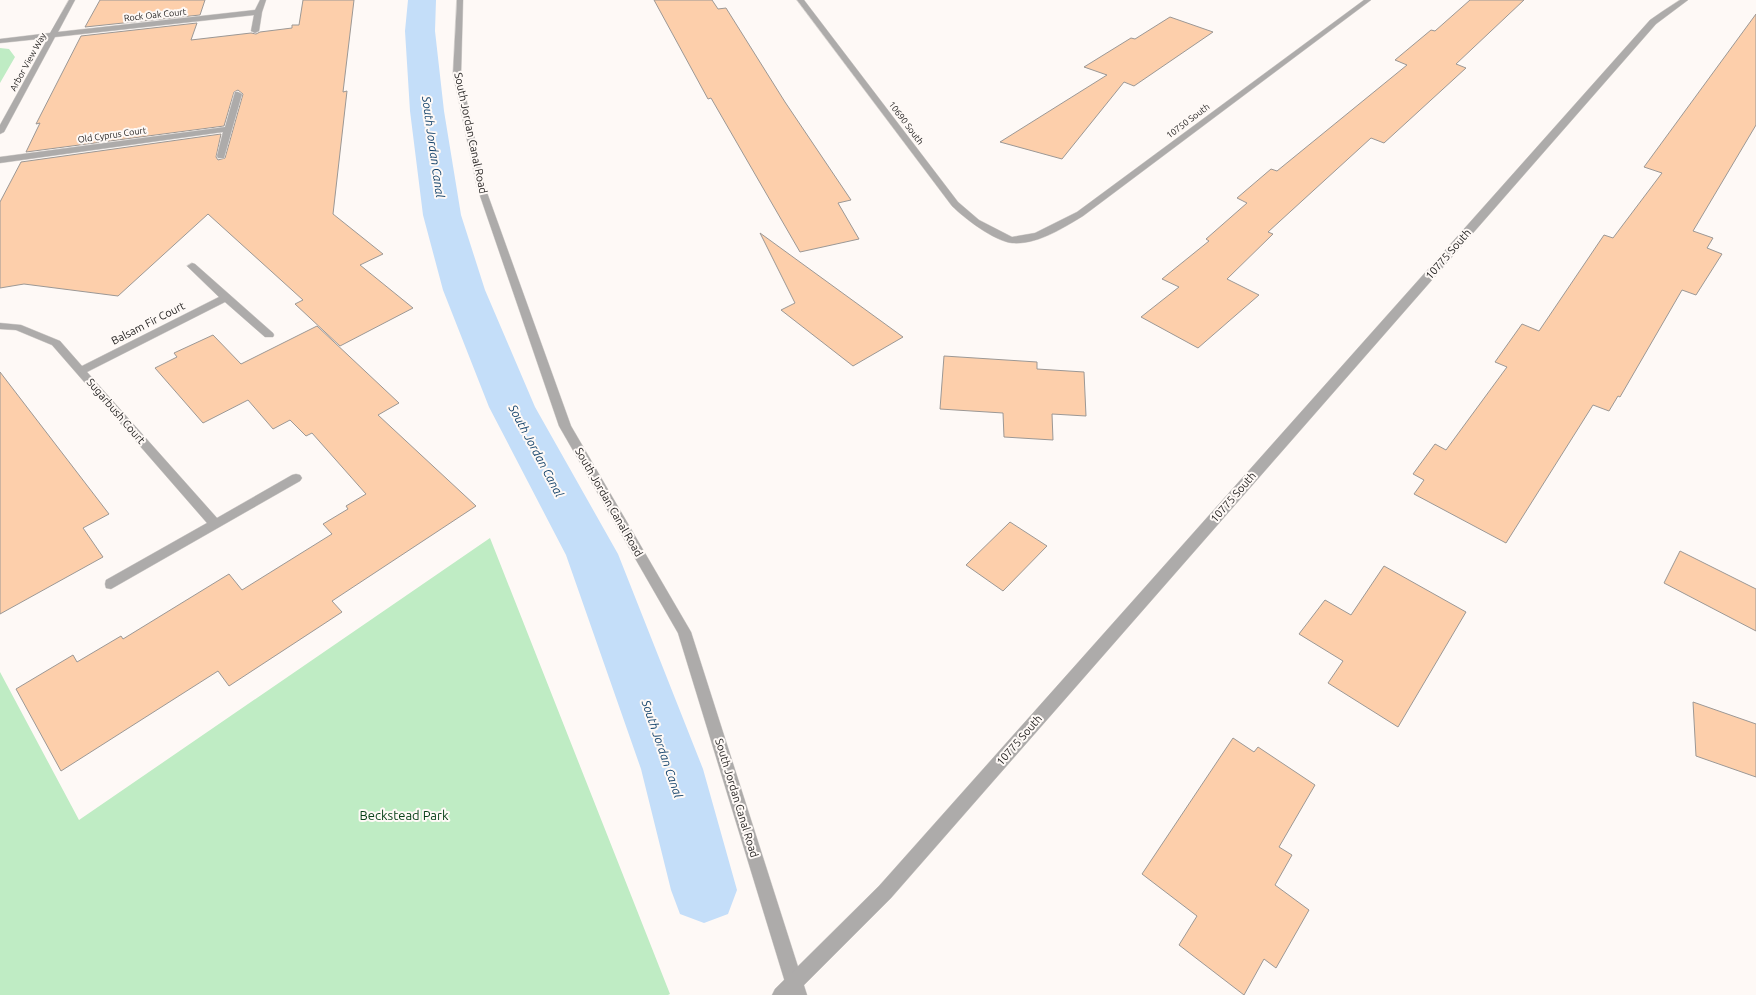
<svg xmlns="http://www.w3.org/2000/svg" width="1756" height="995" font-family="Ubuntu,sans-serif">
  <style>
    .green { fill: #bfecc4 }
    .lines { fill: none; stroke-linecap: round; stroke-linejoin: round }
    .canal { fill: #c4def9; fill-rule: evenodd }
    .building { fill: #fdcfab; stroke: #9c9895 }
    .lane-casing { stroke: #dbd7d4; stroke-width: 1 }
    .street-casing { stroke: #dbd7d4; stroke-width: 1 }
    .lane { fill: #adabaa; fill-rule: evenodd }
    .street { fill: #adabaa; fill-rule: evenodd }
    .labels { text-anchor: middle; stroke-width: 4; stroke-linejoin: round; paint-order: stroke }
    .far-street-label { font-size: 9px; fill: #252322; stroke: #fef9f6 }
    .street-label { font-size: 11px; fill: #252322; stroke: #fef9f6 }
    .water-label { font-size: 12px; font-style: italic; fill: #11416a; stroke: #fef9f6 }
    .near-park-label { font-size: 13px; fill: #053e16; stroke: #fef9f6 }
  </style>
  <rect width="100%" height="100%" fill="#fef9f6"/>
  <path class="green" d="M 0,48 L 9,49 L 15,57 L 0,83 Z
    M 490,538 L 670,994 L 668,995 L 0,995 L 0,672 L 79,820 Z"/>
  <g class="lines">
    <path class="canal" d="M 408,0 L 436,0 L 435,31 L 444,111 L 461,215 L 485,290 L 535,407 L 618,554 L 703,769 L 737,890 L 728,914 L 704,923 L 680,914 L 671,890 L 641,769 L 566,555 L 489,407 L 443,290 L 423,215 L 410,111 L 405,31 Z"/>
  </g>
  <path class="building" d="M 100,0 L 205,0 L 200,15 L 85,27 Z
    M 303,0 L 354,0 L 343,92 L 347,91 L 333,214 L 383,254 L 360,265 L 413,308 L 340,346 L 295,304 L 303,300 L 208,214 L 118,296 L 24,284 L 0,288 L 0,202 L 21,162 L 221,134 L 216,157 L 218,160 L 225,158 L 243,94 L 238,90 L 234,92 L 224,126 L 26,152 L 40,123 L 36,124 L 81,36 L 197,23 L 191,40 L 251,33 L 256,34 L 260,32 L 292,28 L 292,25 L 299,25 Z
    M 654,0 L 712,0 L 718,9 L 726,8 L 785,102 L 851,200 L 838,203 L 859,239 L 800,252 L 711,98 L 708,99 Z
    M 1470,0 L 1524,0 L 1456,64 L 1466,68 L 1384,143 L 1371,138 L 1268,232 L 1273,234 L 1227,279 L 1259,295 L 1198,348 L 1141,317 L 1179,287 L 1162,279 L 1209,241 L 1206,239 L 1247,203 L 1237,198 L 1271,169 L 1277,171 L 1407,65 L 1395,60 L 1431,30 L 1435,31 Z
    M 1756,14 L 1756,125 L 1693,231 L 1713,238 L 1707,248 L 1722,254 L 1696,295 L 1682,290 L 1620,397 L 1618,396 L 1609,411 L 1593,405 L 1506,543 L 1414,494 L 1424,480 L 1413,474 L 1435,444 L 1446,450 L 1507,367 L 1495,362 L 1522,324 L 1539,331 L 1604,235 L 1613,238 L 1662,173 L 1644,167 Z
    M 1170,17 L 1213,32 L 1134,86 L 1124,82 L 1062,159 L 1000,142 L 1107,75 L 1084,67 L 1131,38 L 1135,39 Z
    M 760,233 L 903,337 L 853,366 L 781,310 L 795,303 Z
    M 317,326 L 399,403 L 378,415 L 476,506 L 332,601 L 342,612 L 229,686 L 218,671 L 61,771 L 16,689 L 73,655 L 77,662 L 121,636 L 123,639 L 229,574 L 242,590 L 332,534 L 323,524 L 348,509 L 346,506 L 366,494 L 312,433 L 306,436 L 290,420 L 273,429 L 248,400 L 203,423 L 155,368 L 177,357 L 174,353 L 213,335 L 241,364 Z
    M 944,356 L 1037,362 L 1037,369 L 1084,372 L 1086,416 L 1052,414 L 1053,440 L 1004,437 L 1003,413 L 940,409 Z
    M 0,372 L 109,514 L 83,528 L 103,557 L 0,614 Z
    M 1010,522 L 1047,546 L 1003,591 L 966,565 Z
    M 1680,551 L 1756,589 L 1756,631 L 1664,583 Z
    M 1384,566 L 1466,612 L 1398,727 L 1328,683 L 1343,661 L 1299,634 L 1325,600 L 1351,615 Z
    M 1693,702 L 1756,724 L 1756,777 L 1696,756 Z
    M 1233,738 L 1254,752 L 1258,747 L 1315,785 L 1279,847 L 1292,855 L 1275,885 L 1309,910 L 1276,968 L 1264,959 L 1244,995 L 1179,945 L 1197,916 L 1142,874 Z"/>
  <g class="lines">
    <g class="lane-casing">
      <path id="lane" d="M 457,0 L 463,0 L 461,74 L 485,187 L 571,426 L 691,632 L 807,995 L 789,995 L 678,633 L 559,426 L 477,187 L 453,74 Z"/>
    </g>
    <g class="street-casing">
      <path id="street" d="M 69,0 L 75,0 L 58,32 L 255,10 L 260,0 L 266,0 L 262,12 L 259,31 L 255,33 L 251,31 L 254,15 L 55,37 L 4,132 L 0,134 L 0,125 L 48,38 L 0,43 L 0,39 L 50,33 Z
        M 797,0 L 804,0 L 958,202 L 979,220 L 1012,237 L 1035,233 L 1077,212 L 1364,0 L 1371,0 L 1083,216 C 1063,228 1037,245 1012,243 C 994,241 964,218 952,206 Z
        M 1680,0 L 1688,0 L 1656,24 L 891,898 L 794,995 L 772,995 L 775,989 L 879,886 L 1650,20 L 1663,11 Z
        M 235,92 L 238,92 L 242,94 L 224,158 L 218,158 L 217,156 L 223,132 L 0,163 L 0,157 L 225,127 Z
        M 192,263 L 195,264 L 273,333 L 274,335 L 273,337 L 265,337 L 225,302 L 87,372 L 217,518 L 292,475 L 296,474 L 300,475 L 302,478 L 300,481 L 111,589 L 106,588 L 105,584 L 106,580 L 207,523 L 52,345 L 16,330 L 0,329 L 0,323 L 21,325 L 60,341 L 82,366 L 219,297 L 189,268 L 187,266 Z"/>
    </g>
    <use href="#lane" class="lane"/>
    <use href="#street" class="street"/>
  </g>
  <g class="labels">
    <g class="far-street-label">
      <text transform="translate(155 15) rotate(-6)" y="3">Rock Oak Court</text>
      <text transform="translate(28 62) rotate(-61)" y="3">Arbor View Way</text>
      <text transform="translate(1188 121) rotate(-37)" y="3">10750 South</text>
      <text transform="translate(906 123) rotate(53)" y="3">10690 South</text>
      <text transform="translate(112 135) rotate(-8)" y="3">Old Cyprus Court</text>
    </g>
    <g class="street-label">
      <text transform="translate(471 133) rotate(78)" y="4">South Jordan Canal Road</text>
      <text transform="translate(1448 254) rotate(-49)" y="4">10775 South</text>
      <text transform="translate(148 323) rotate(-27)" y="4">Balsam Fir Court</text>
      <text transform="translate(116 411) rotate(49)" y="4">Sugarbush Court</text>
      <text transform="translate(1233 497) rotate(-49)" y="4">10775 South</text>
      <text transform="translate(609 502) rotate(60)" y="4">South Jordan Canal Road</text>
      <text transform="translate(1019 740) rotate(-49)" y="4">10775 South</text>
      <text transform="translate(737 798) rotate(73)" y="4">South Jordan Canal Road</text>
    </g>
    <g class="water-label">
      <text transform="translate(433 147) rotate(82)" y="4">South Jordan Canal</text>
      <text transform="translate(536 451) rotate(62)" y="4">South Jordan Canal</text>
      <text transform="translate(662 749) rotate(71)" y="4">South Jordan Canal</text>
    </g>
    <g class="near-park-label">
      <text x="404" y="820">Beckstead Park</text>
    </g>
  </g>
</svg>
